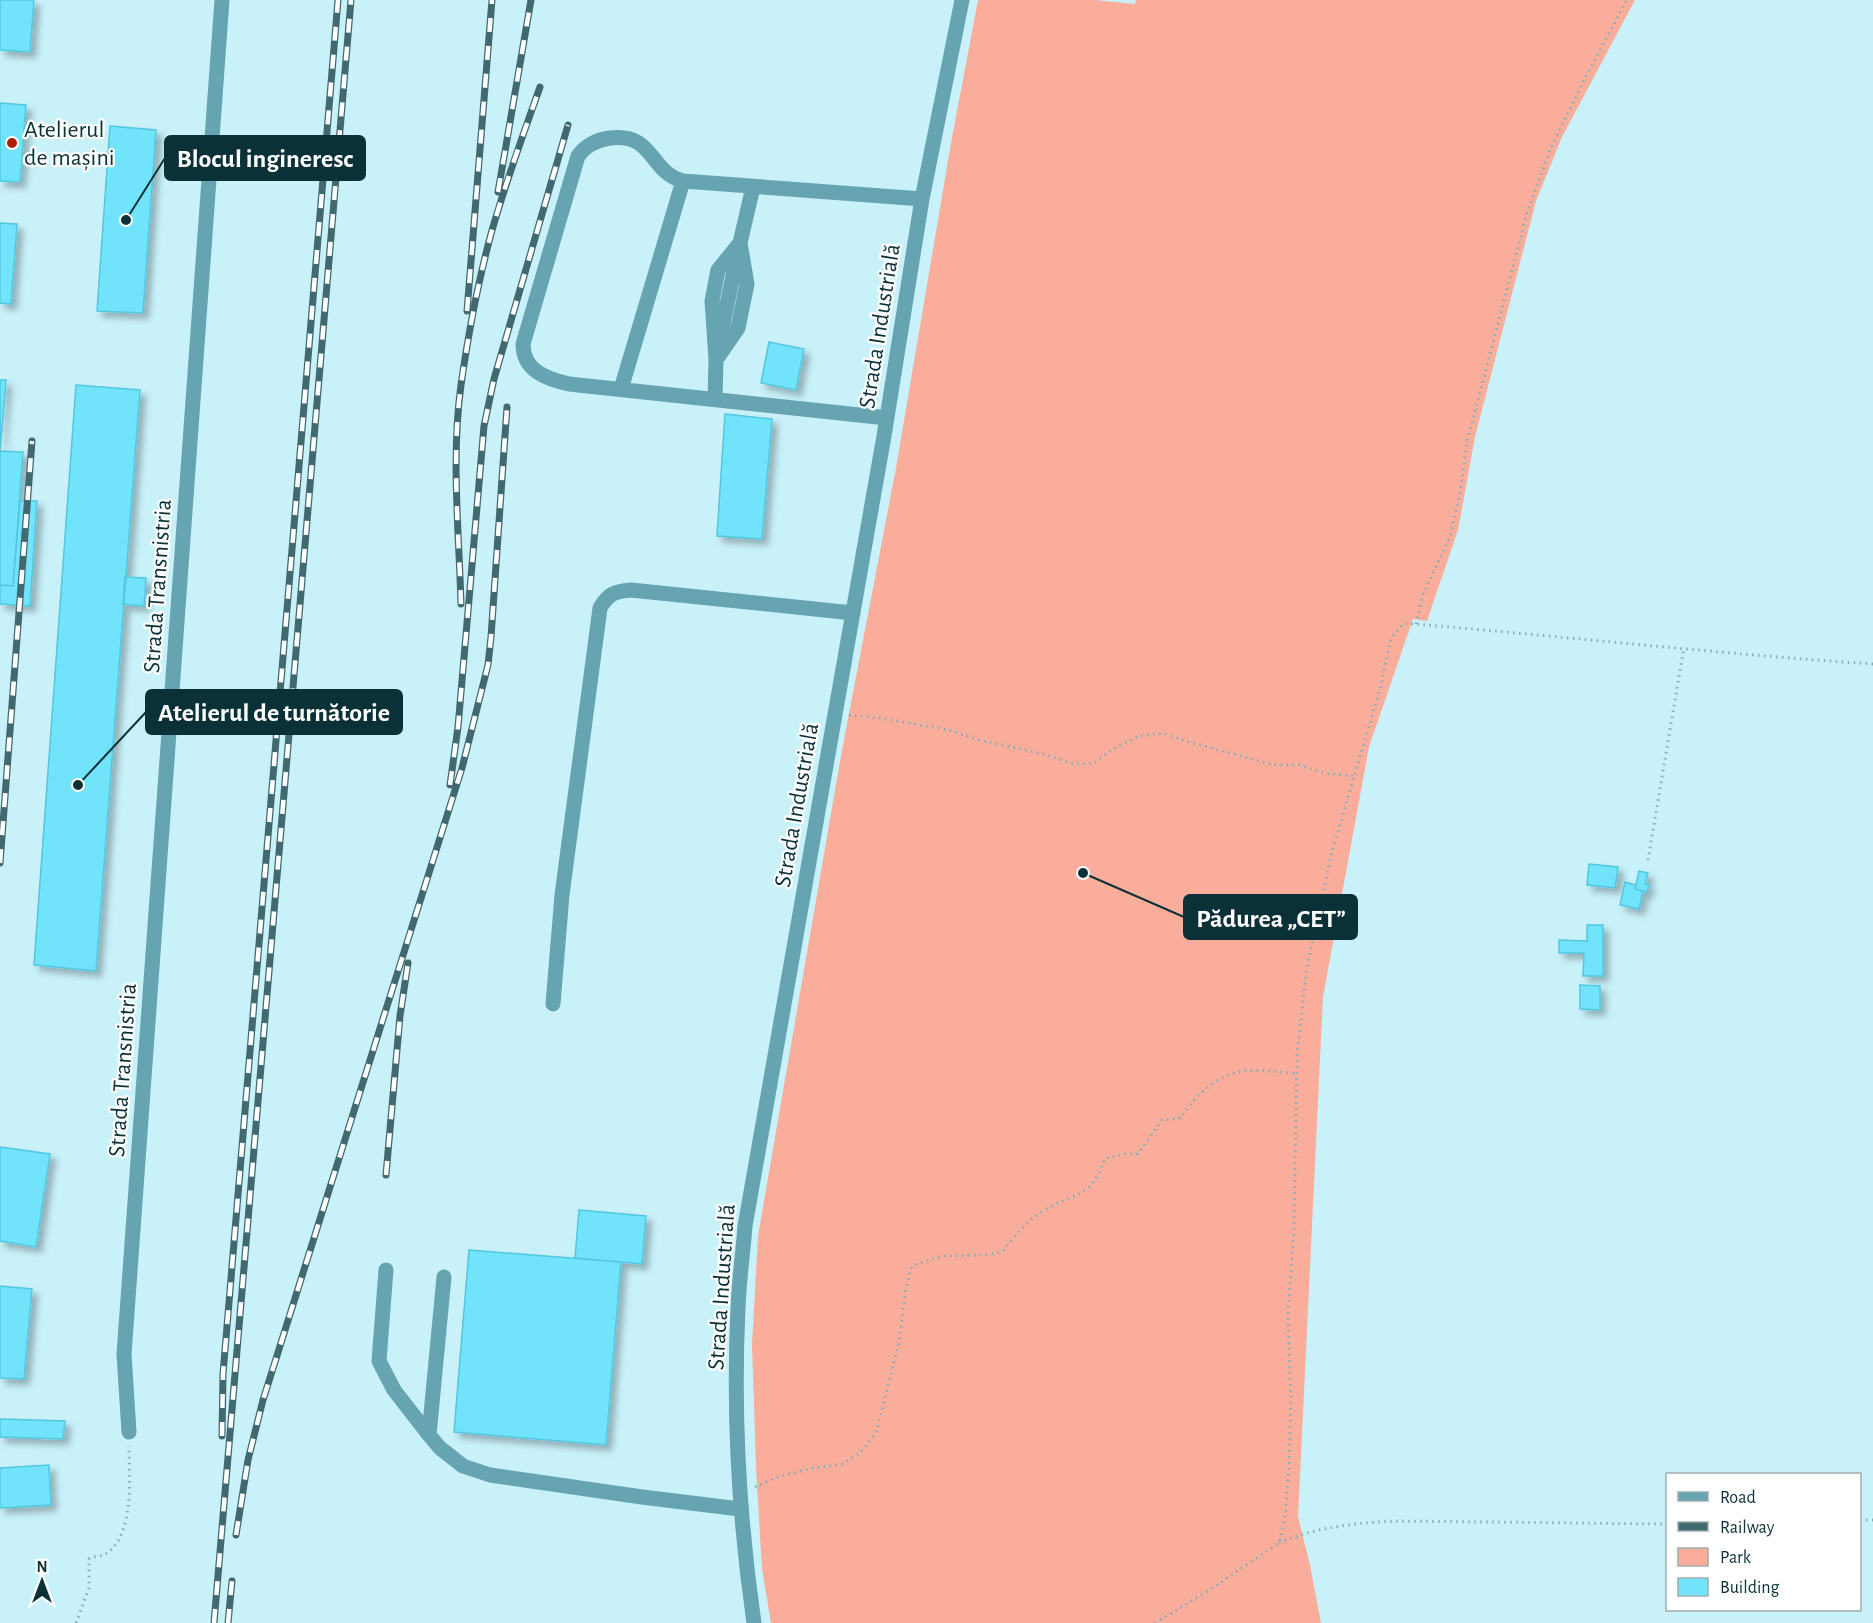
<svg xmlns="http://www.w3.org/2000/svg" width="1873" height="1623" font-family="'Alegreya Sans',sans-serif">
  <style>
    .green { fill: #fbad9b }
    .building { fill: #71e4fb; stroke: #52c7df; stroke-width: 1.5; filter: url(#shadow) }
    .lines { fill: none; stroke-linecap: round; stroke-linejoin: round }
    .path { stroke: #87aeb7; stroke-width: 3; stroke-dasharray: 1.5 4.5; stroke-linecap: butt }
    .minor { stroke: #66a4b1; stroke-width: 15 }
    .rail-casing { stroke: #426970; stroke-width: 7 }
    .rail { stroke: #fff; stroke-width: 4.5; stroke-dasharray: 14; stroke-linecap: butt }
    .poi-dot { fill: #ac1f00; stroke: #fff; stroke-width: 2 }
    .labels { text-anchor: middle; stroke-width: 4.5; stroke-linejoin: round; paint-order: stroke }
    .poi-label { font-size: 24px; fill: #0b3138; stroke: #fff; text-anchor: start }
    .street-label { font-size: 24px; fill: #0b3138; stroke: #fff }
    .leader { fill: none; stroke: #0b3138; stroke-width: 2 }
    .callout-dot { fill: #0b3138; stroke: #fff; stroke-width: 2 }
    .callout { fill: #0b3138; stroke: #0b3138; stroke-width: 2 }
    .callout-label { font-size: 26px; text-anchor: middle; font-weight: bold; fill: #fff }
  </style>
  <defs>
    <filter id="shadow"><feDropShadow dx="5.5" dy="5.5" stdDeviation="3" flood-color="#0004"/></filter>
  </defs>
  <rect width="100%" height="100%" fill="#c9f1fa"/>
  <path class="green" d="M 978,0 L 1095,0 L 1135,4 L 1136,0 L 1635,0 L 1562,137 L 1536,201 L 1475,437 L 1458,530 L 1427,621 L 1413,619 L 1369,747 L 1323,997 L 1298,1517 L 1310,1565 L 1321,1623 L 771,1623 L 762,1569 L 756,1468 L 752,1344 L 758,1236 L 842,750 L 896,468 L 951,143 Z"/>
  <path class="building" d="M 0,0 L 34,0 L 30,52 L 0,50 Z
    M 0,103 L 26,105 L 20,182 L 0,181 Z
    M 110,126 L 156,130 L 143,313 L 97,311 Z
    M 0,223 L 17,224 L 11,304 L 0,303 Z
    M 769,342 L 804,349 L 796,390 L 761,383 Z
    M 0,380 L 6,380 L 0,452 Z
    M 76,385 L 140,390 L 96,971 L 34,965 Z
    M 725,414 L 772,419 L 762,539 L 717,536 Z
    M 0,451 L 23,452 L 13,586 L 0,585 Z
    M 20,501 L 37,501 L 30,606 L 0,604 L 0,585 L 13,586 Z
    M 125,577 L 146,578 L 144,606 L 123,604 Z
    M 1589,864 L 1618,867 L 1615,888 L 1587,885 Z
    M 1639,871 L 1648,873 L 1645,884 L 1649,885 L 1647,892 L 1635,889 Z
    M 1625,882 L 1636,885 L 1635,889 L 1643,891 L 1639,909 L 1620,905 Z
    M 1587,925 L 1603,925 L 1603,976 L 1583,976 L 1584,953 L 1559,953 L 1559,940 L 1587,941 Z
    M 1580,985 L 1600,986 L 1600,1010 L 1580,1009 Z
    M 0,1147 L 50,1154 L 36,1247 L 0,1241 Z
    M 579,1210 L 646,1216 L 642,1264 L 575,1258 Z
    M 469,1250 L 621,1262 L 606,1445 L 454,1432 Z
    M 0,1286 L 32,1289 L 24,1379 L 0,1378 Z
    M 0,1419 L 65,1421 L 63,1439 L 0,1437 Z
    M 49,1465 L 51,1505 L 0,1508 L 0,1468 Z"/>
  <g class="lines">
    <path class="path" d="M 1416,624 L 1423,595 L 1450,536 L 1460,494 L 1467,442 L 1527,213 L 1550,150 L 1585,78 L 1627,0
      M 849,715 L 881,718 L 949,730 L 979,740 L 1043,754 L 1075,764 L 1094,763 L 1114,748 L 1139,736 L 1163,733 L 1186,741 L 1274,765 L 1299,765 L 1325,773 L 1354,776
      M 1648,860 L 1684,647
      M 755,1487 L 775,1478 L 808,1469 L 843,1464 L 861,1452 L 876,1433 L 899,1343 L 906,1287 L 912,1266 L 942,1256 L 985,1255 L 1002,1252 C 1014,1237 1027,1220 1045,1210 C 1076,1192 1092,1198 1105,1158 L 1125,1154 L 1138,1154 L 1162,1120 L 1181,1118 C 1193,1097 1218,1074 1244,1071 C 1261,1069 1279,1072 1297,1074
      M 1860,1520 L 1873,1520
      M 1279,1543 C 1315,1527 1356,1523 1396,1521 L 1668,1524
      M 76,1623 L 89,1588 L 89,1559 C 95,1555 102,1557 107,1553 C 135,1533 129,1476 129,1446
      M 1155,1623 L 1211,1589 L 1279,1543 L 1285,1518 L 1289,1466 L 1291,1401 L 1288,1314 L 1294,1230 L 1297,1055 L 1307,967 L 1331,856 L 1381,685 L 1391,638 L 1403,624 L 1416,624 C 1569,637 1721,654 1873,664"/>
    <path class="minor" d="M 720,339 L 738,251
      M 716,360 L 712,301 L 718,270 L 740,243
      M 621,389 L 683,181
      M 715,399 L 716,360 L 738,328 L 747,284 L 740,243 L 753,187
      M 887,418 L 569,384 C 547,379 523,371 523,344 L 578,156 C 586,145 596,140 610,138 C 654,132 650,173 683,181 L 922,199
      M 553,1004 L 562,895 L 600,608 C 608,594 615,591 631,590 L 853,613
      M 386,1270 L 379,1361 L 394,1390 L 429,1435 L 440,1448 L 463,1466 L 490,1475 L 642,1497 L 740,1509
      M 129,1432 L 124,1354 L 222,0
      M 429,1435 L 444,1277
      M 754,1623 C 739,1519 733,1413 738,1308 C 739,1280 743,1253 745,1226 L 884,436 L 922,199 L 962,0"/>
    <g class="rail-casing">
      <path id="rail" d="M 498,192 L 531,0
        M 467,311 L 492,0
        M 461,604 C 459,532 451,457 461,385 C 468,336 478,282 491,234 C 505,184 523,135 540,87
        M 450,785 L 458,727 L 484,426 L 494,379 L 568,125
        M 0,863 L 32,441
        M 386,1175 L 400,1016 L 408,963
        M 222,1436 L 223,1374 L 338,0
        M 236,1535 L 248,1460 L 263,1400 L 462,768 L 488,665 L 491,637 L 507,407
        M 214,1623 L 351,0
        M 228,1623 L 232,1581"/>
    </g>
    <use href="#rail" class="rail"/>
  </g>
  <circle class="poi-dot" cx="12" cy="143" r="6"/>
  <g class="labels">
    <g class="poi-label">
      <text x="24" y="137">Atelierul<tspan x="24" dy="28">de mașini</tspan></text>
    </g>
    <g class="street-label">
      <text transform="translate(879 326) rotate(-81)" y="8">Strada Industrială</text>
      <text transform="translate(157 586) rotate(-86)" y="8">Strada Transnistria</text>
      <text transform="translate(796 805) rotate(-80)" y="8">Strada Industrială</text>
      <text transform="translate(122 1070) rotate(-86)" y="8">Strada Transnistria</text>
      <text transform="translate(721 1287) rotate(-86)" y="8">Strada Industrială</text>
    </g>
  </g>
  <path class="leader" d="M126 220L165 158M78 785L146 712M1083 873L1184 917"/>
  <g class="callout-dot">
    <circle cx="126" cy="220" r="6"/>
    <circle cx="78" cy="785" r="6"/>
    <circle cx="1083" cy="873" r="6"/>
  </g>
  <g class="callout">
    <rect x="165" y="136" width="200" height="44" rx="6"/>
    <rect x="146" y="690" width="256" height="44" rx="6"/>
    <rect x="1184" y="895" width="173" height="44" rx="6"/>
  </g>
  <g class="callout-label">
    <text x="265" y="167">Blocul ingineresc</text>
    <text x="274" y="721">Atelierul de turnătorie</text>
    <text x="1271" y="927">Pădurea „CET”</text>
  </g>
  <rect x="1666" y="1473" width="195" height="138" fill="#ffffff" stroke="#9dadaf" stroke-width="1.5"/>
  <rect x="1678" y="1492" width="30" height="9" fill="#66a4b1" stroke="#9dadaf" stroke-width="1.5"/>
  <text x="1720" y="1503" font-size="18" fill="#0b3138">Road</text>
  <rect x="1678" y="1522" width="30" height="9" fill="#426970" stroke="#9dadaf" stroke-width="1.5"/>
  <text x="1720" y="1533" font-size="18" fill="#0b3138">Railway</text>
  <rect x="1678" y="1548" width="30" height="18" fill="#fbad9b" stroke="#9dadaf" stroke-width="1.5"/>
  <text x="1720" y="1563" font-size="18" fill="#0b3138">Park</text>
  <rect x="1678" y="1578" width="30" height="18" fill="#71e4fb" stroke="#9dadaf" stroke-width="1.5"/>
  <text x="1720" y="1593" font-size="18" fill="#0b3138">Building</text>
  <g transform="translate(42 1581)" stroke="#ffffff" stroke-width="4.5" paint-order="stroke">
  <path d="M0-4.5L10 22L0 15L-10 22Z" fill="#0b3138"/>
  <text y="-9" font-size="16" font-weight="bold" text-anchor="middle" fill="#0b3138">N</text>
  </g>
</svg>
